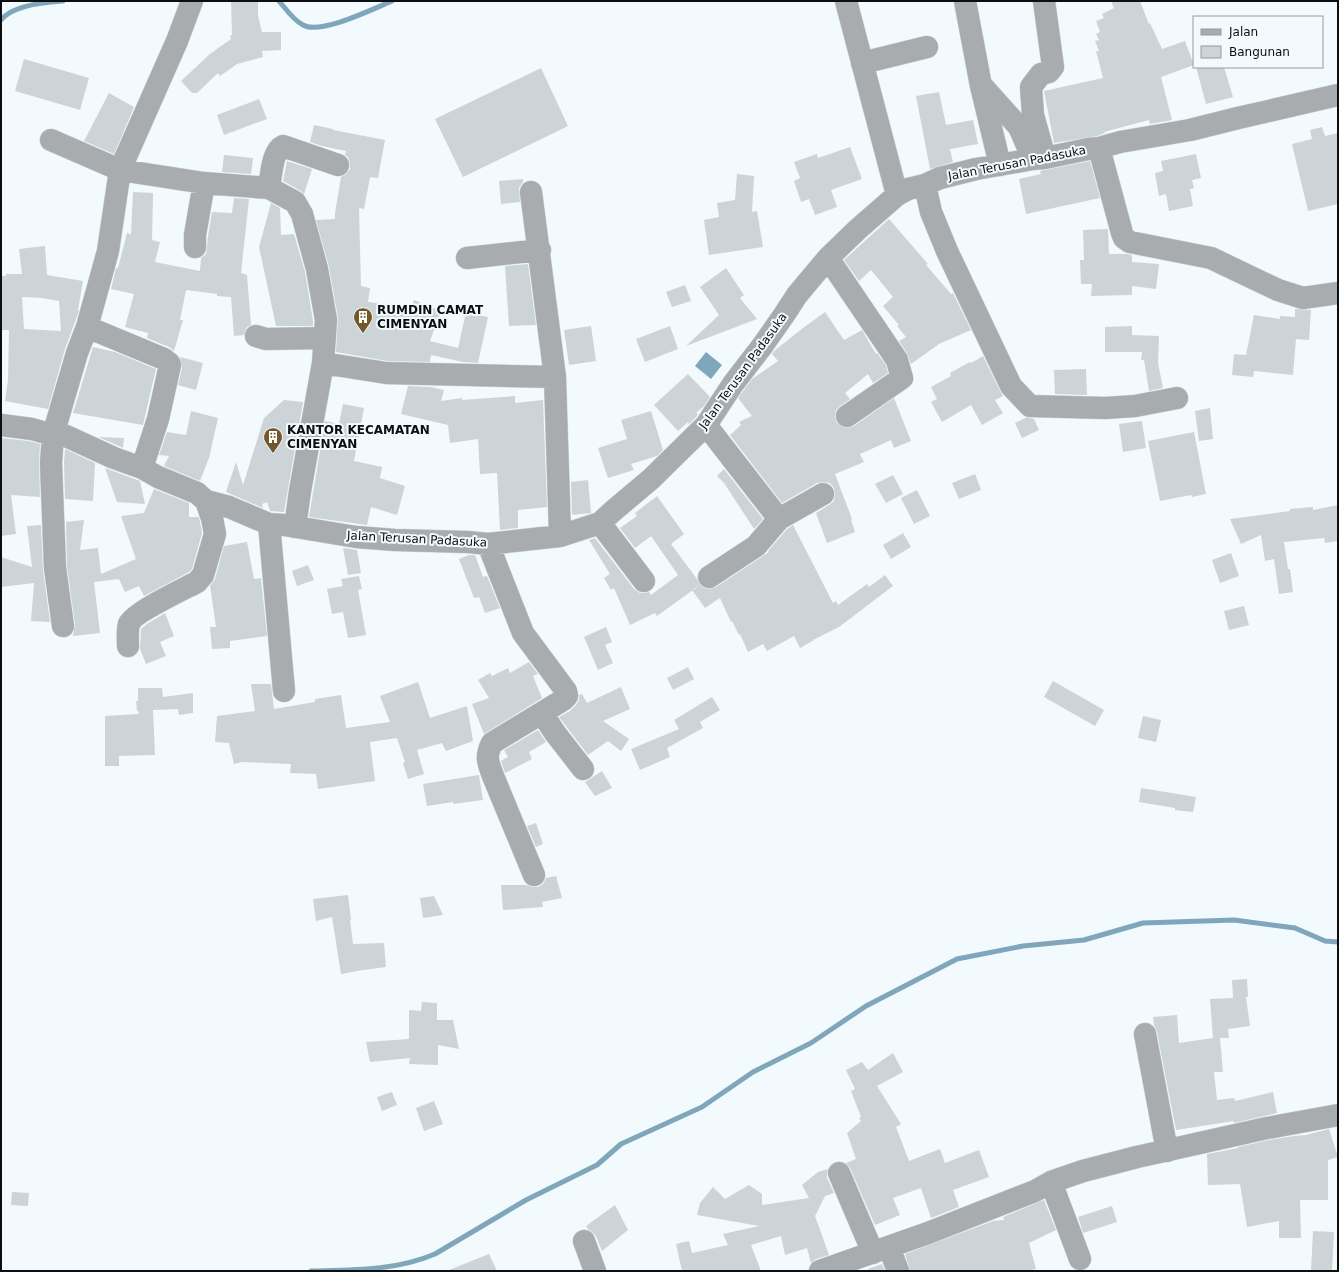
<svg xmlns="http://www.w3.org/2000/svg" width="1339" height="1272" font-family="'DejaVu Sans',sans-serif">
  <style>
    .water { fill: #7fa6ba }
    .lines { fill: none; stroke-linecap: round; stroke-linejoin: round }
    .stream { stroke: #7fa6ba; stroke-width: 5 }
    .building { fill: #ccd4d8; fill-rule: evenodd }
    .minor-casing { stroke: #cdd4d8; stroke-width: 23 }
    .minor { stroke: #a9acae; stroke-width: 22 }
    .labels { text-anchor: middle; stroke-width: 4; stroke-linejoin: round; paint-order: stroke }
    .street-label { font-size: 12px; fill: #0c0e10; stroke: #f2fafe }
    .poi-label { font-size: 12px; font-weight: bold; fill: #0c0e10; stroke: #f2fafe; text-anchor: start }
  </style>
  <rect width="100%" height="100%" fill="#f2fafe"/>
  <path class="water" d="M 706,352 L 722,365 L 711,379 L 695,366 Z"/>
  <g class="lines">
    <path class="stream" d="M 279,1 C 286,9 293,20 303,25 C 320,35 373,9 392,1
      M 1,20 C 13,5 46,2 63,1
      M 311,1271 C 353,1270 395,1271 435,1254 L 526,1200 L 597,1165 L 621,1144 L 702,1107 L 753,1072 L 811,1043 L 866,1006 L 957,959 L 1023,946 L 1084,940 L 1143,923 L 1234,920 L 1295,928 L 1325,941 L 1338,942"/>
  </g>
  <path class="building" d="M 231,1 L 258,1 L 258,16 L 262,32 L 281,32 L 281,50 L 262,51 L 263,57 L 237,64 L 220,76 L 218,73 L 197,93 L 192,93 L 181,81 L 210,54 L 231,39 L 230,36 L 232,35 Z
    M 1111,1 L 1140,1 L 1149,24 L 1150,23 L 1162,49 L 1185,41 L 1194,65 L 1161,77 L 1172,120 L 1150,124 L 1149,120 L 1104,132 L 1105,133 L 1097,136 L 1054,143 L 1044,91 L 1103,78 L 1096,51 L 1099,51 L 1095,41 L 1099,40 L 1096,34 L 1100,32 L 1096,21 L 1104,18 L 1102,14 L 1114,8 Z
    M 24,59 L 89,78 L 80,110 L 15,91 Z
    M 1196,67 L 1224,67 L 1233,97 L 1206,104 Z
    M 541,68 L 568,126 L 463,177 L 435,119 Z
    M 939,92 L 946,125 L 973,120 L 978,144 L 950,149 L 953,162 L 930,169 L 916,96 Z
    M 109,93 L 134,107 L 114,154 L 84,141 Z
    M 259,99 L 267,119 L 224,135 L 217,115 Z
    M 314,125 L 333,129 L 333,130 L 385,140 L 378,178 L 370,177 L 364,209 L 359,208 L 361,286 L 370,288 L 368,302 L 411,307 L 414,300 L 441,311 L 430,341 L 458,348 L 466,312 L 488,317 L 478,363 L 463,362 L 431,355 L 430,362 L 387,361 L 336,352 L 338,318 L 329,267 L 316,220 L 335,219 L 335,213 L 341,177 L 346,174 L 350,169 L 350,163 L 348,157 L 345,155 L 346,151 L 322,146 L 310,142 Z
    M 1322,127 L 1325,136 L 1338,133 L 1338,204 L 1308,211 L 1292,144 L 1312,139 L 1310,130 Z
    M 850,147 L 862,179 L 831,190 L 837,207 L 815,215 L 809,199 L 801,202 L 794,181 L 800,178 L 794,162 L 817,154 L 818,158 Z
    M 1196,154 L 1201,178 L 1192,180 L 1194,188 L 1190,189 L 1193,206 L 1169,211 L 1166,194 L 1159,196 L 1155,173 L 1163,171 L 1161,161 Z
    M 224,155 L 253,158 L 251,174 L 222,172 Z
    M 287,161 L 312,169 L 304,194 L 301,191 L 283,181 Z
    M 1090,161 L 1100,198 L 1026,214 L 1019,179 L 1041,174 L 1040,171 Z
    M 737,174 L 754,176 L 752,212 L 757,211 L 763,247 L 709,255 L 704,220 L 719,217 L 717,203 L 735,200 Z
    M 523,179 L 523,182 L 519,188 L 520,202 L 501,204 L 499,181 Z
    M 133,192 L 153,193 L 152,240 L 160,242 L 155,262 L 200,271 L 201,258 L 206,254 L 207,247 L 208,236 L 212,212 L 232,213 L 234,198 L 249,199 L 241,273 L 247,275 L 251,325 L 247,327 L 244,335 L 234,336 L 231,297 L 217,296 L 217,294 L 186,290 L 180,320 L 183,320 L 174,351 L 169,347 L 147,338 L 148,333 L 125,327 L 134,294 L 111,289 L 116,268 L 118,268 L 127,233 L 131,234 Z
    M 271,203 L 280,208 L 281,235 L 294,234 L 305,272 L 313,321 L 313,326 L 276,326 L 259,247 Z
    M 889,219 L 928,264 L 926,265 L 951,294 L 953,293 L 971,330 L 939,344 L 911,364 L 907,353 L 899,341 L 906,337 L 897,326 L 899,325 L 883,306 L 893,297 L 871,270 L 859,281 L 844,260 Z
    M 1108,229 L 1109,254 L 1127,254 L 1132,255 L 1132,262 L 1159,264 L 1156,289 L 1132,286 L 1132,295 L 1091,296 L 1092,284 L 1081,284 L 1080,260 L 1084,260 L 1083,230 Z
    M 45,246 L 47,275 L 83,281 L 78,310 L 79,311 L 65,349 L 48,409 L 5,401 L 8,380 L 9,330 L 1,330 L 1,276 L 6,276 L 6,274 L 22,274 L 19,249 ZM 22,297 L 42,298 L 59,301 L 61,331 L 24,329 Z
    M 528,264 L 536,325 L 509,326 L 505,266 Z
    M 726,268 L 744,295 L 740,298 L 757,319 L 686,346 L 719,315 L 700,287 Z
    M 685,285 L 691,301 L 672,307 L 666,292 Z
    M 1295,309 L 1311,310 L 1309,340 L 1296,339 L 1293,375 L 1254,371 L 1253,377 L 1232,375 L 1234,354 L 1246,355 L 1254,315 L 1280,319 L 1280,316 L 1295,317 Z
    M 825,312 L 844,340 L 862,330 L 876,354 L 877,353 L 886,365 L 888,373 L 873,383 L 868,374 L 845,393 L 850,399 L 840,406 L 836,410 L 835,417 L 837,423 L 842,427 L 848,428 L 854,426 L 894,398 L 911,441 L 894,448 L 891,440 L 878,446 L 860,454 L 864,462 L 835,474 L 852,519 L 851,520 L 855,532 L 827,543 L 816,513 L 829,505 L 834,501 L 835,494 L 834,488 L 830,483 L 823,482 L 817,483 L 782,503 L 730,435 L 741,425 L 739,422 L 752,416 L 738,398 L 752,379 L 778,361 L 772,354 L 774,351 L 803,328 Z
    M 591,326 L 596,361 L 569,365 L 564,330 Z
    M 670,326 L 678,349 L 645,362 L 636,339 Z
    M 1132,326 L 1132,335 L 1159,336 L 1158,363 L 1163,388 L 1149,391 L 1144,360 L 1141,360 L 1142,352 L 1105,352 L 1105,327 Z
    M 93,347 L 115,352 L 156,369 L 143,425 L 73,413 Z
    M 983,356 L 1000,391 L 1003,396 L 995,400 L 1003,413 L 982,425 L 971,405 L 942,422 L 931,402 L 937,399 L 931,387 L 951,376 L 950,373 L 970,362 L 971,363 Z
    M 180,357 L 203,363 L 196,390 L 178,385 L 182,368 Z
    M 1086,369 L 1087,395 L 1055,394 L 1054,370 Z
    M 688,374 L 710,397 L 704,406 L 696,413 L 698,414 L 696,417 L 689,424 L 688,422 L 678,431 L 654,405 Z
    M 408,386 L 431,387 L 444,390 L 441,401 L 462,398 L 462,400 L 515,396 L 515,403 L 543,400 L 547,507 L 518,510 L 518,528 L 500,530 L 497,473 L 480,474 L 478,439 L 450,443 L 448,425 L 401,414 Z
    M 284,400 L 303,402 L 284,512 L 270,511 L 267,502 L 262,504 L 263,508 L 226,492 L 236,462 L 243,485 L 264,418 Z
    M 343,404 L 364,408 L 354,461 L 382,467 L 380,478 L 405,486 L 397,515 L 371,507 L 367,525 L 309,517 L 325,421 L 339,424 Z
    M 1210,408 L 1213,439 L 1199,441 L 1195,411 Z
    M 191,411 L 218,418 L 209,458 L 200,481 L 164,466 L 169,456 L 159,455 L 167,432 L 186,435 Z
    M 651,411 L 663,450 L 657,456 L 631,464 L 634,470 L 608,478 L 598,448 L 627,439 L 621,420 Z
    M 1027,417 L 1034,419 L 1039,430 L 1022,438 L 1015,423 Z
    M 1142,421 L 1146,448 L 1123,452 L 1119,424 Z
    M 1194,432 L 1206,494 L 1192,497 L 1191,495 L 1160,501 L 1148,441 Z
    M 98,437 L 124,438 L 123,448 L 119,446 Z
    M 1,438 L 29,441 L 40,444 L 39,463 L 40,497 L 11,495 L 16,534 L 1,536 Z
    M 65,449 L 95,463 L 93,501 L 65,499 L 64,463 Z
    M 105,468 L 140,481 L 145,504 L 117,502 Z
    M 724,469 L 763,519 L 754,529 L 724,483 L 717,476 Z
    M 975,474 L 981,490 L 959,499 L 952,483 Z
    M 893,475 L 903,494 L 886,503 L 875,484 Z
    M 588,480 L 591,513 L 572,515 L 571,482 Z
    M 154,489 L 189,503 L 189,517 L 199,517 L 202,533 L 192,569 L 189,572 L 144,596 L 139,586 L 125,592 L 119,579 L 94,582 L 100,633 L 73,636 L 75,624 L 67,567 L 66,522 L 84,520 L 80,550 L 98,548 L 101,574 L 136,559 L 121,516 L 144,513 Z
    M 917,490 L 930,516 L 914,524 L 901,498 Z
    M 657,496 L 684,534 L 671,544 L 697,579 L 700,585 L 657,616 L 655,613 L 630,625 L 614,588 L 611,590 L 604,578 L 610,574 L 589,540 L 595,538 L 634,589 L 640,593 L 645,593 L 649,592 L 651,595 L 678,575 L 651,536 L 635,548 L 620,528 L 637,516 L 635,513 Z
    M 1338,505 L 1338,541 L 1325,543 L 1324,538 L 1284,542 L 1288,569 L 1290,569 L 1293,592 L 1279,594 L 1274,559 L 1265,561 L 1261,535 L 1241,544 L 1230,519 L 1290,511 L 1290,509 L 1313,507 L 1313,510 Z
    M 41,525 L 43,570 L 50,622 L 31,621 L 34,583 L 1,587 L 1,557 L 32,567 L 27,526 Z
    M 793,525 L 833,603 L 836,601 L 838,605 L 867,584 L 869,587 L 885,575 L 893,586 L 839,627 L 813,640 L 814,640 L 800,648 L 794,636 L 767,651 L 763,644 L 748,652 L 740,634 L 739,635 L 732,621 L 731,622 L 720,598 L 705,608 L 692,590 L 700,585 L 704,588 L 709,589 L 716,587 L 769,552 L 768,551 L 787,529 Z
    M 903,533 L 911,547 L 891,559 L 883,545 Z
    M 247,542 L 254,579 L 261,578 L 267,636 L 230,641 L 230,648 L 212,649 L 210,627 L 216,627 L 210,586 L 215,579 L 224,546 Z
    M 343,548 L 357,550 L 361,573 L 348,575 Z
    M 1231,553 L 1239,576 L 1220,583 L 1212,560 Z
    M 469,555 L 475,555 L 483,577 L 487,576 L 500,608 L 485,613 L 479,597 L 474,598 L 459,559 Z
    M 308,565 L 314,580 L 297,586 L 292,571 Z
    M 359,576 L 362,589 L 358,590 L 366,635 L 348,638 L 343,612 L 332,614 L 327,589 L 343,586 L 341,579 Z
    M 1244,606 L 1249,625 L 1229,630 L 1224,611 Z
    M 165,613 L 174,636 L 160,642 L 166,656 L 146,664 L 140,649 L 141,629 L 147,624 Z
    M 606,627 L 612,642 L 605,645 L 613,663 L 598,670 L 584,637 Z
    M 529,662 L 538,674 L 533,676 L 542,698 L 484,734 L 472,704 L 489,698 L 478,680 L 490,673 L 492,676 L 508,668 L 510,673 Z
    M 688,667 L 694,679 L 673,690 L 667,678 Z
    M 1053,681 L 1104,710 L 1095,726 L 1044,697 Z
    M 418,682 L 430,718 L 467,706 L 473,741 L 446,751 L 442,743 L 417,750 L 424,774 L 408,779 L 403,763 L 405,762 L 397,738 L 370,742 L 375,781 L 318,789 L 316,774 L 290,773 L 291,764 L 242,762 L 234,764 L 229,743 L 215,742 L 217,716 L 255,711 L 251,684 L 271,684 L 274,709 L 315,702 L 315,699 L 341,695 L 346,728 L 390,722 L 380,696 Z
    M 621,687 L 630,709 L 603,721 L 629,739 L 621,751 L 608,741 L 588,755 L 559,717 L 570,711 L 576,705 L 579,700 L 579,695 L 582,694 L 587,703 Z
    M 138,688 L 162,688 L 163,697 L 193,693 L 193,713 L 179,715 L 178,709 L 153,710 L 155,755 L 119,756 L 119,766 L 105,766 L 105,716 L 139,714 L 138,711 L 137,711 L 136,701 L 138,701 Z
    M 712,697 L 720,710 L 700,722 L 703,728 L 667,748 L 670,757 L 640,770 L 631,749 L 679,729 L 674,720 Z
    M 1143,716 L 1161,720 L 1156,742 L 1138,738 Z
    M 538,730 L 546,742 L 529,752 L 532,759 L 505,773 L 501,761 L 508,757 L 504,750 Z
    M 602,771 L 612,788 L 595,796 L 585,782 Z
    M 479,775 L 483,800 L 453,804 L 453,802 L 427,806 L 423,784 Z
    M 1141,788 L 1196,797 L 1193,812 L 1175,810 L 1175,808 L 1139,802 Z
    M 536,823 L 543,844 L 536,847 L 527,826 Z
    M 556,876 L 562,898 L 542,902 L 543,907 L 503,910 L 501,885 L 526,885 L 532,887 L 538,887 L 543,884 L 546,878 Z
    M 348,895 L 351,920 L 350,920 L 353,944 L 384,943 L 386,967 L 363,970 L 341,974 L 332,917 L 316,921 L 313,899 Z
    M 434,896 L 443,915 L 423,918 L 420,898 Z
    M 1247,979 L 1248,997 L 1246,997 L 1250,1026 L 1228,1029 L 1229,1038 L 1220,1038 L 1223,1072 L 1214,1072 L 1217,1100 L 1234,1098 L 1235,1101 L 1273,1092 L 1277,1113 L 1234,1123 L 1234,1121 L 1176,1130 L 1157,1032 L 1154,1025 L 1153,1017 L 1177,1015 L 1179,1043 L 1213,1038 L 1210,999 L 1233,998 L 1232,980 Z
    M 422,1002 L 437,1003 L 437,1020 L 453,1020 L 459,1049 L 438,1045 L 438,1065 L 409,1064 L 410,1058 L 370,1062 L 366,1042 L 409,1039 L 409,1010 L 421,1011 Z
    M 893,1053 L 903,1072 L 877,1086 L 901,1124 L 896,1127 L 909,1161 L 940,1149 L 945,1163 L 979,1150 L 989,1177 L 953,1190 L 959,1207 L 931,1218 L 921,1188 L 893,1198 L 900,1215 L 875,1225 L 850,1168 L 846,1163 L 856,1159 L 847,1133 L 861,1121 L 859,1118 L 861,1117 L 851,1091 L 855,1089 L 846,1070 L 862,1062 L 868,1070 Z
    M 392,1092 L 397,1105 L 382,1111 L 377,1097 Z
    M 434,1101 L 443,1124 L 424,1131 L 416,1108 Z
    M 1329,1129 L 1338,1157 L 1328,1160 L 1328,1200 L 1300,1200 L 1301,1238 L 1279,1238 L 1279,1221 L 1247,1227 L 1240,1184 L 1208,1185 L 1207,1154 L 1238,1148 L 1238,1147 L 1269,1140 L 1294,1136 L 1306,1135 Z
    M 828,1169 L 827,1172 L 827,1178 L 834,1193 L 825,1196 L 815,1216 L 829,1255 L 816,1259 L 811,1263 L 807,1248 L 785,1255 L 781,1236 L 751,1245 L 761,1271 L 682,1271 L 676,1244 L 689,1241 L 692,1253 L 728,1245 L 723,1234 L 759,1226 L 697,1215 L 700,1203 L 713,1187 L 725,1199 L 749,1185 L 762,1194 L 762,1205 L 809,1198 L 802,1185 L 818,1172 Z
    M 12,1192 L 29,1193 L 28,1206 L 11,1205 Z
    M 1044,1200 L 1056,1230 L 1029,1243 L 1036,1269 L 1028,1271 L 910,1271 L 905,1254 L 993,1221 L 1004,1220 L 1003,1217 Z
    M 615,1205 L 628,1230 L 602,1251 L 596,1236 L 592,1232 L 588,1229 L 586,1226 Z
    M 1112,1206 L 1117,1222 L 1083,1233 L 1078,1217 Z
    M 1313,1231 L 1334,1232 L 1332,1271 L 1311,1271 Z
    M 489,1254 L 497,1271 L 449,1271 L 449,1270 Z
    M 882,1264 L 885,1271 L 869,1271 L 868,1269 Z"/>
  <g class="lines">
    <g class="minor-casing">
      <path id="minor" d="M 846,1 L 897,195
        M 965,1 L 981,86 L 1000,165
        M 1044,1 L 1053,67 L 1049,72 L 1041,74 L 1031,87 L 1033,115 L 1045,158
        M 862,63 L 927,47
        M 983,87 L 1019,127 L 1033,159
        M 51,140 L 120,170 L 204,183 L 269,188 L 295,202 L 302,214 L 317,269 L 326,320 L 323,363 L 300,491 L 295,527
        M 1099,148 L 1122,233 L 1124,238 L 1130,242 L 1211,258 L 1278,290 L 1303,298 L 1338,293
        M 925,185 L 931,212 L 947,251 L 993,348 L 1011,386 L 1030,406 L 1105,408 L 1135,406 L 1177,398
        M 269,188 C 271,177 272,151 283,146 L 338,165
        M 531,192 L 555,377 L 560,536
        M 195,247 L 195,235 L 204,183
        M 467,258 L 540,250
        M 828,258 L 897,360 L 902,378 L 847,416
        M 87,327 L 164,359 L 169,363 L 170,365 L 158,419 L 142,468
        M 256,336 L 266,339 L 325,338
        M 323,363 L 386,373 L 555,377
        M 1,425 L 32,429 L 49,434 L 66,436 L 114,458 L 142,468 L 158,477 L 197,493 L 206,501 L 229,507 L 269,524 L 284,525 L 356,537 L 395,540 L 468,542 L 488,544 L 560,536 L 600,523 L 613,511 L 651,479 L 706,425 L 733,384 L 763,345 L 784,315 L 797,295 L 828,258 L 858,229 L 897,195 L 908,189 L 925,185 L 940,178 L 976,169 L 1033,159 L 1045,158 L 1088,149 L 1099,148 L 1120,142 L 1190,130 L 1238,118 L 1338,95
        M 706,425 L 779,519 L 756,546 L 709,577
        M 779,519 L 823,494
        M 600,523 L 644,581
        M 269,524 L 284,691
        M 488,544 L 523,633 L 566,691 L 567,696 L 563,700 L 492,743 C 485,757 488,762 493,776 L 534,875
        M 63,626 L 55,568 L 51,463 L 53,435 L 77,353 L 87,327 L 108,251 L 120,170 L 177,41 L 192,1
        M 128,646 C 128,640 127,631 129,624 C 133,613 184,589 197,582 L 203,575 L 215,534 L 212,518 L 206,501
        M 542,713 L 555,733 L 583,769
        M 1145,1034 L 1167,1151
        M 839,1173 L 873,1253
        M 1051,1182 L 1080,1259
        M 584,1241 L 595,1271
        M 889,1247 L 898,1271
        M 820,1271 L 928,1233 L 1035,1191 L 1051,1182 L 1083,1171 L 1137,1157 L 1267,1128 L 1338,1115"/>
    </g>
    <use href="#minor" class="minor"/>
  </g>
  <defs>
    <g id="building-pin" transform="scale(1)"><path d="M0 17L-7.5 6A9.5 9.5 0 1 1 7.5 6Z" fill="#715729" stroke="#f2fafe"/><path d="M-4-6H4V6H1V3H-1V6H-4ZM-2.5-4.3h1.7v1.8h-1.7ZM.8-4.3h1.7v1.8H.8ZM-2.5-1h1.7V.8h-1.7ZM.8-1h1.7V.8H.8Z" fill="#fff"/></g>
  </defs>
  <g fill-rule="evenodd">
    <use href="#building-pin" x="363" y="317"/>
    <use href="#building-pin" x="273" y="437"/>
  </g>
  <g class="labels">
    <g class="street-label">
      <text transform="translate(1017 163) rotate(-11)" y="4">Jalan Terusan Padasuka</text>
      <text transform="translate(743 371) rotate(-54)" y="4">Jalan Terusan Padasuka</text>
      <text transform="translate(417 539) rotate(3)" y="4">Jalan Terusan Padasuka</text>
    </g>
    <g class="poi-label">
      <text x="377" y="314">RUMDIN CAMAT<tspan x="377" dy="14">CIMENYAN</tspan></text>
      <text x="287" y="434">KANTOR KECAMATAN<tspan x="287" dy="14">CIMENYAN</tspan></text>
    </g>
  </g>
  <rect width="1339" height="1272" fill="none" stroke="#0c0e10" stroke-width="4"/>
  <rect x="1193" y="16" width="130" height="52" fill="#f2fafe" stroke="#969c9f"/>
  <rect x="1201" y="29" width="20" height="6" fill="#a9acae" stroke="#969c9f"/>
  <text x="1229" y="36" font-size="12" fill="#0c0e10">Jalan</text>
  <rect x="1201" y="46" width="20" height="12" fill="#ccd4d8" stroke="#969c9f"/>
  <text x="1229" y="56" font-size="12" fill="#0c0e10">Bangunan</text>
</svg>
